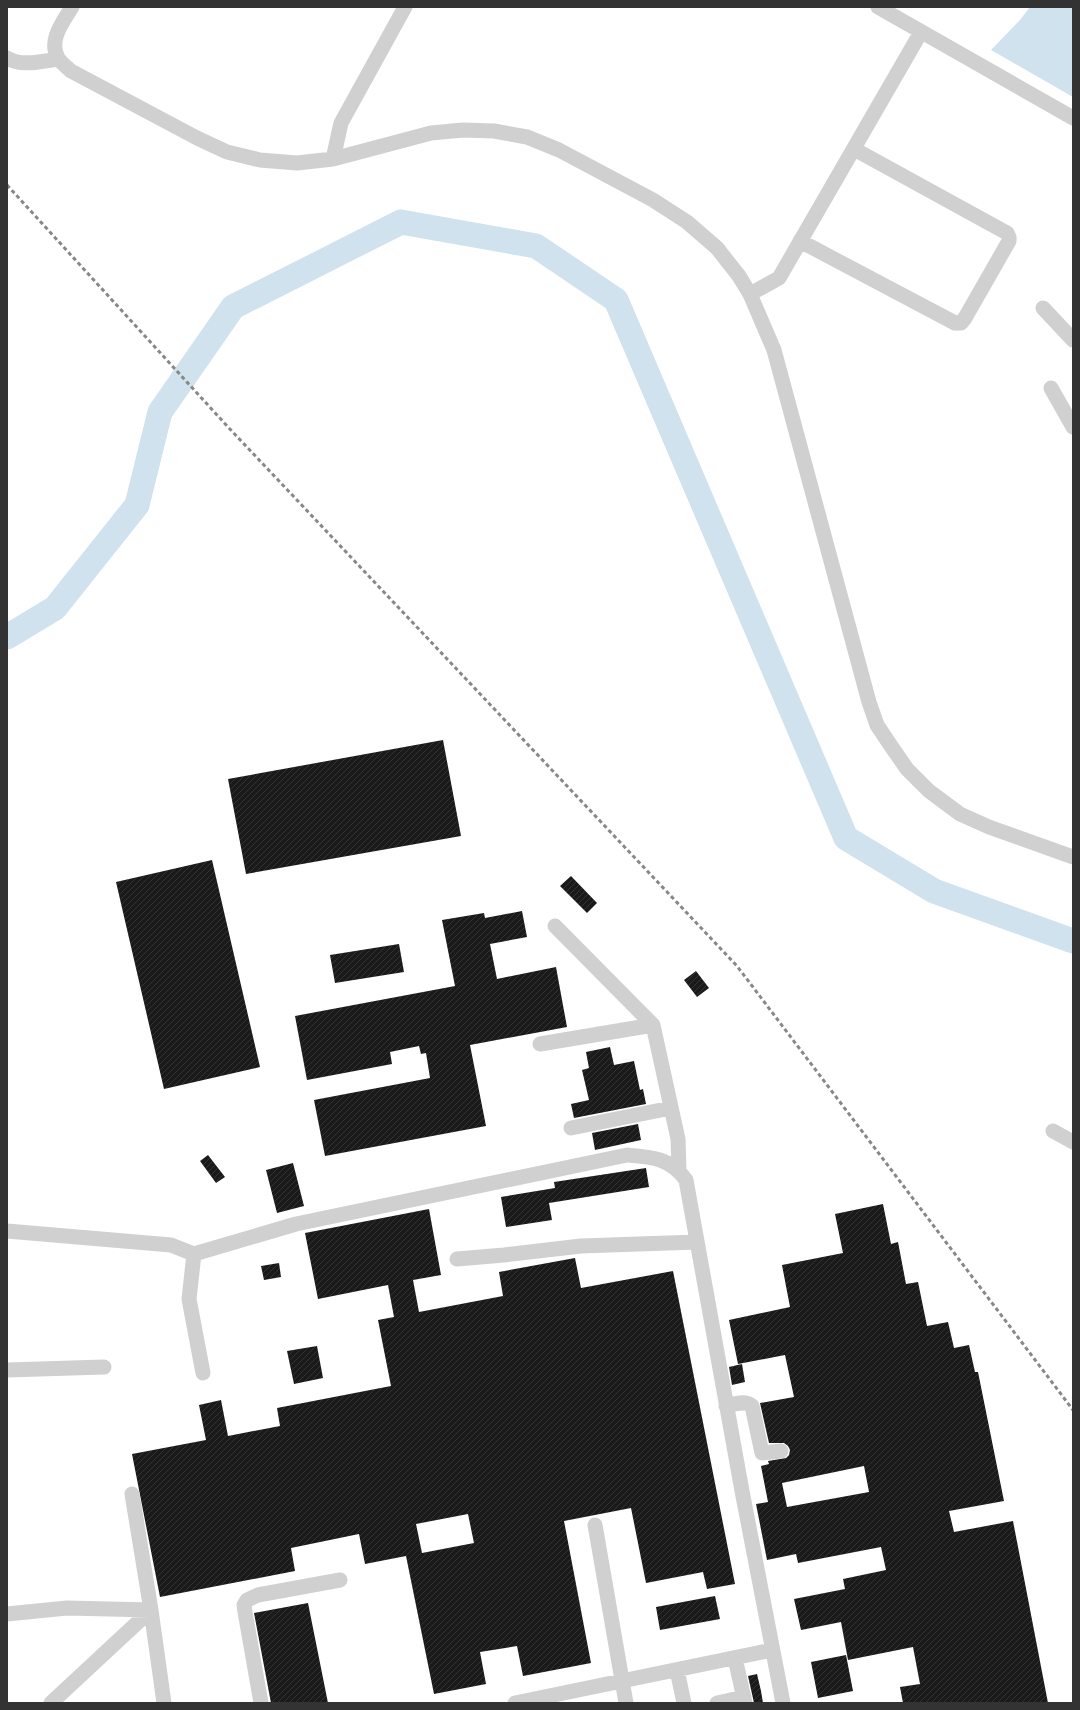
<svg xmlns="http://www.w3.org/2000/svg" width="1080" height="1710" font-family="Barlow,sans-serif">
  <style>
    .water { fill: #cfe2ee }
    .lines { fill: none; stroke-linecap: round; stroke-linejoin: round }
    .river { stroke: #cfe2ee; stroke-width: 25 }
    .building { fill: url(#building-hatch); fill-rule: evenodd }
    .minor { stroke: #d0d0d0; stroke-width: 15 }
    .rail { stroke: #888; stroke-width: 3; stroke-dasharray: 4 3; stroke-linecap: butt }
  </style>
  <defs>
    <pattern id="building-hatch" width="6" height="6" patternUnits="userSpaceOnUse"><rect width="6" height="6" fill="#1a1a1a"/><path d="M-1 1l2-2M0 6l6-6M5 7l2-2" fill="none" stroke="#333"/></pattern>
  </defs>
  <rect width="100%" height="100%" fill="#fff"/>
  <path class="water" d="M 1030,7 L 1073,7 L 1073,97 L 991,50 L 1020,20 Z"/>
  <g class="lines">
    <path class="river" d="M 7,637 L 55,608 L 137,505 L 160,412 L 233,307 L 401,222 L 536,246 L 616,300 L 846,838 L 934,891 L 1073,941"/>
  </g>
  <path class="building" d="M 443,740 L 461,836 L 246,874 L 228,779 Z
    M 212,860 L 260,1067 L 164,1089 L 116,882 Z
    M 571,876 L 597,903 L 587,913 L 560,886 Z
    M 522,911 L 527,937 L 490,944 L 497,979 L 556,967 L 567,1027 L 470,1045 L 486,1126 L 325,1156 L 314,1100 L 430,1078 L 426,1053 L 421,1054 L 419,1046 L 390,1052 L 392,1064 L 307,1080 L 295,1016 L 455,986 L 442,920 L 484,913 L 485,918 Z
    M 399,944 L 404,972 L 335,983 L 330,955 Z
    M 696,971 L 709,988 L 697,997 L 684,980 Z
    M 610,1047 L 614,1065 L 634,1061 L 640,1090 L 643,1089 L 646,1104 L 574,1118 L 571,1104 L 589,1100 L 582,1070 L 589,1068 L 586,1052 Z
    M 638,1124 L 641,1140 L 595,1150 L 592,1133 Z
    M 208,1155 L 225,1177 L 216,1183 L 200,1161 Z
    M 293,1163 L 304,1206 L 277,1213 L 266,1170 Z
    M 646,1168 L 649,1187 L 549,1203 L 552,1220 L 506,1227 L 501,1197 L 555,1188 L 554,1182 Z
    M 883,1204 L 891,1244 L 898,1242 L 906,1284 L 918,1282 L 927,1326 L 948,1322 L 954,1348 L 969,1345 L 975,1372 L 978,1372 L 1004,1501 L 949,1511 L 954,1532 L 1013,1521 L 1048,1703 L 903,1703 L 900,1687 L 920,1684 L 913,1647 L 848,1660 L 841,1622 L 801,1630 L 794,1599 L 845,1589 L 843,1579 L 886,1570 L 881,1547 L 798,1563 L 796,1554 L 767,1560 L 756,1504 L 768,1502 L 761,1466 L 769,1464 L 768,1461 L 786,1458 L 789,1455 L 790,1450 L 788,1446 L 784,1443 L 769,1443 L 760,1403 L 794,1397 L 785,1355 L 738,1364 L 729,1320 L 790,1307 L 782,1265 L 843,1253 L 835,1214 ZM 864,1466 L 869,1492 L 787,1507 L 782,1483 Z
    M 429,1209 L 441,1275 L 413,1280 L 419,1312 L 503,1296 L 499,1272 L 575,1258 L 581,1288 L 673,1271 L 735,1584 L 707,1589 L 703,1572 L 646,1583 L 631,1508 L 564,1521 L 591,1663 L 523,1676 L 517,1646 L 480,1652 L 486,1684 L 434,1694 L 406,1556 L 365,1564 L 359,1534 L 291,1548 L 295,1571 L 160,1597 L 132,1454 L 206,1440 L 199,1405 L 221,1400 L 228,1436 L 280,1426 L 277,1408 L 391,1386 L 378,1320 L 394,1317 L 388,1285 L 318,1299 L 305,1233 ZM 468,1514 L 474,1543 L 422,1553 L 416,1524 Z
    M 279,1263 L 281,1277 L 264,1280 L 261,1266 Z
    M 317,1346 L 323,1378 L 294,1384 L 287,1351 Z
    M 742,1364 L 745,1382 L 732,1385 L 729,1367 Z
    M 715,1596 L 720,1619 L 660,1630 L 656,1607 Z
    M 308,1603 L 328,1703 L 271,1703 L 254,1613 Z
    M 846,1655 L 853,1691 L 818,1698 L 811,1662 Z
    M 757,1674 L 761,1691 L 763,1703 L 754,1703 L 748,1676 Z"/>
  <g class="lines">
    <path class="minor" d="M 72,7 C 63,22 48,40 58,58 C 61,63 67,67 71,71 L 197,138 L 227,152 L 260,160 L 297,163 L 333,159 L 431,133 L 463,130 L 494,131 L 527,137 L 559,150 L 653,200 L 687,222 L 717,248 L 739,276 L 750,294 L 774,350 L 869,702 L 877,725 L 891,746 L 907,769 L 929,791 L 960,814 L 989,827 L 1073,857
      M 878,7 L 1073,118
      M 7,58 C 21,67 43,61 58,59
      M 333,159 L 341,123 L 405,7
      M 800,241 L 955,323 L 961,323 L 965,318 L 1009,241 L 1009,237 L 1007,233 L 854,149
      M 750,294 L 779,278 L 921,32
      M 1043,308 L 1073,340
      M 1051,388 L 1073,427
      M 555,926 L 653,1025 L 678,1139 L 679,1170
      M 540,1044 L 653,1025
      M 571,1128 L 671,1108
      M 1053,1131 L 1073,1142
      M 7,1231 L 171,1245 L 194,1254 L 296,1224 L 627,1155 C 652,1157 670,1158 686,1180 L 742,1491 L 783,1703
      M 194,1254 L 189,1299 L 203,1373
      M 457,1259 L 504,1255 L 581,1246 L 697,1242
      M 7,1370 L 104,1367
      M 726,1406 C 735,1404 745,1400 752,1406 L 762,1453 L 781,1451
      M 132,1494 L 151,1610 L 164,1703
      M 595,1525 L 626,1703
      M 7,1614 L 67,1608 L 151,1610
      M 735,1658 L 745,1703
      M 677,1670 L 684,1703
      M 51,1703 L 151,1610
      M 261,1703 L 245,1612 L 244,1605 L 247,1600 L 258,1595 L 340,1580
      M 515,1703 L 772,1650
      M 717,1703 L 744,1697"/>
    <path class="rail" d="M 7,185 L 228,427 L 737,966 L 1073,1410"/>
  </g>
  <rect width="1080" height="1710" fill="none" stroke="#333333" stroke-width="16"/>
</svg>
